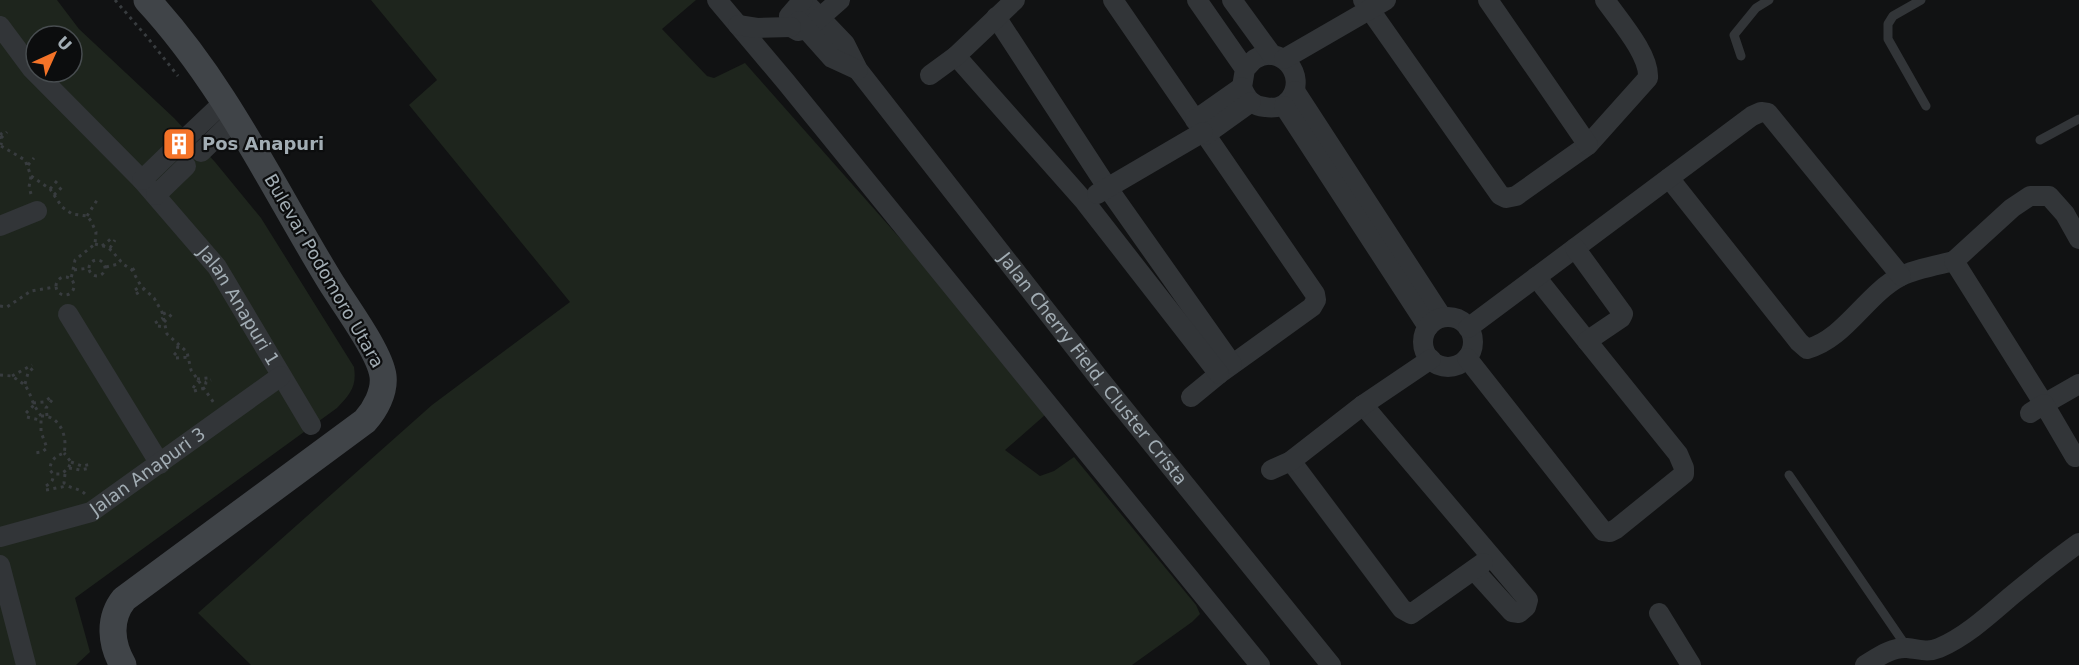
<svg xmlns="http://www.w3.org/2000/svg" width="2079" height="665" font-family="'DejaVu Sans',sans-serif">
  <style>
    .green { fill: #1e251d; fill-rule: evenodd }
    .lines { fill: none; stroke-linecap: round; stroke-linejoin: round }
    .path { stroke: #383c3f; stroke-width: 3; stroke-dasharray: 3 4.5; stroke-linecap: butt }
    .lane { stroke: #323538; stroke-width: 9 }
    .street { stroke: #323538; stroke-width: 20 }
    .secondary { stroke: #404448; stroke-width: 27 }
    .labels { text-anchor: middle; stroke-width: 4.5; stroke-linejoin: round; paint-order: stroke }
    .poi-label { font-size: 18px; font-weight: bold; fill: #a2adb4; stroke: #0c0d0e; text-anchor: start }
    .street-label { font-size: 18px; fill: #a2adb4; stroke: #0c0d0e }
  </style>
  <rect width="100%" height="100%" fill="#111213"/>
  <path class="green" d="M 0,0 L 57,0 L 79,29 L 174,118 L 215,162 L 261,218 L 354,367 C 357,387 350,394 337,408 L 75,598 L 90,652 L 76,665 L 0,665 ZM 36,36 L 72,36 L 72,72 L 36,72 Z
    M 371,0 L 696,0 L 662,29 L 707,76 L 714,78 L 745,63 L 929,271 L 1045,415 L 1005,450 L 1040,476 L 1054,471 L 1074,457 L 1196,605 L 1200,614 L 1192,622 L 1132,665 L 251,665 L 198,613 L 432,405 L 570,302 L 409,105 L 437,80 Z"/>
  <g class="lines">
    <path class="path" d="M 115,0 L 147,37 L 178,76
      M 0,135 L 5,130
      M 0,136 L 2,139 L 1,145
      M 1,138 L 7,132
      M 1,146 L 25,160 L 31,176 L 50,189 L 62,207 L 72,214 L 87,216 L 91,221 L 96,232 L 95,244 L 75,260 L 71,279
      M 28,165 L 34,158
      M 50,189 L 57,181
      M 31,194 L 29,187 L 31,176
      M 54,195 L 63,186
      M 87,216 L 99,197
      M 95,244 L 107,247 L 112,251 L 123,264 L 132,270 L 141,286 L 154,298 L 162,312 L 167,334 L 187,352 L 191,370 L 214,403
      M 102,246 L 112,238
      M 110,248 L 115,240
      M89 268a8 8 0 1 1 16 0a8 8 0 1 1-16 0Z
      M 106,267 L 118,264 L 120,262
      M 74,270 L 89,268
      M 132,270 L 137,267
      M56 286a9 9 0 1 1 18 0a9 9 0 1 1-18 0Z
      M 135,290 L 141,286
      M 136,294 L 144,289
      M 0,306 L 7,307 L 31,291 L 55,287
      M 163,314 L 170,311
      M 164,322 L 172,314
      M 155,323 L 163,318
      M 158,326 L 165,327
      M 174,355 L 177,352 L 178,345
      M 176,358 L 189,357
      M 0,375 L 12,376 L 25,385 L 29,392 L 34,405 L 41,416 L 41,432 L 47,448 L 42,452 L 34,453
      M 12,376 L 32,365
      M 197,379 L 208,378
      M 25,384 L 28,373 L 33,368
      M 193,388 L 198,381
      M 194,391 L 205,388 L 206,382 L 211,380
      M 33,403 L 44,402 L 51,397
      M 26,413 L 34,405
      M 41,416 C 60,415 68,437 64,453 C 55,456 50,461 50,470 L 53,474 L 61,474 L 68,469 L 71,462 L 64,453
      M 47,416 L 46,408 L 52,400
      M 27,417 L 40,420
      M 71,462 L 82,466 L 92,464
      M 69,468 L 80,470 L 91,468
      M 65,474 L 64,483 C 71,490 79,487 86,495
      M 46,486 C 51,483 54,480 53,474
      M 46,490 L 67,486"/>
    <path class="lane" d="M 1921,0 L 1893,16 L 1888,24 L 1888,39 L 1926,106
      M 1741,56 L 1734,35 L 1756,8 L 1769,0
      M 2040,140 L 2079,119
      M 1789,475 L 1906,646"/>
    <g class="street">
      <path d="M 717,0 L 786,82 L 1260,665"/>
      <path id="s1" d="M 803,0 L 845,44 L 858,70 L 1098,377 L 1331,665"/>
      <path d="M 803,0 L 789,16 L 791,27 L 798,31 L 807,29 L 840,0"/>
      <path d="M 1113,0 L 1315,294 L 1316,300 L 1312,307 L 1219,374 L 1191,397"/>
      <path d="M 1197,0 L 1245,69 L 1242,87 C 1246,98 1252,106 1265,107 C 1276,109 1283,107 1290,99 C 1308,75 1280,43 1255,59 C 1252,61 1248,66 1245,69"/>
      <path d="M 1232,0 L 1272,55"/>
      <path d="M 1363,0 L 1500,195 L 1506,198 L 1516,196 L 1588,145 L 1648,78 C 1650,55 1619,20 1605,0"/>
      <path d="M 1488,0 L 1588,145"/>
      <path d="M 996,17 L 1107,187 L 1232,364"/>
      <path d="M 799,21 L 832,58 L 858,70"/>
      <path d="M 738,25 L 757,28 L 791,27"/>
      <path id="s2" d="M 0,26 L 32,69 L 142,180 L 217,267 L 311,425"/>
      <path d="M 956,56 L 1085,202 L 1219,374"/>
      <path d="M 1284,59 L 1386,0"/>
      <path d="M 930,75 L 956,56 L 1015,0"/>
      <path d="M 1295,91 L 1442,317"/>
      <path d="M 1284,106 L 1428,327"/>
      <path d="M 1195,120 L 1242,87"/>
      <path d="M 1205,135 L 1251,102"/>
      <path d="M 187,137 L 225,101"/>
      <path d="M 201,152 L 236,118"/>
      <path d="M 1669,178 L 1799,342 L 1807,349 C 1845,339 1866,294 1901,276 C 1915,269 1938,265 1954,261"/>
      <path d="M 142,180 L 172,151"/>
      <path d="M 1097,194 L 1203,132"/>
      <path d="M 156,195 L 186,166"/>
      <path d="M 0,226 L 37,211"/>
      <path d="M 2079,239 L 2065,214 L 2049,196 L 2030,196 L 2012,208 L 1954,261 L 2044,404 L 2079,384"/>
      <path d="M 1536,277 L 1587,341"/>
      <path d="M 68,314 L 160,464"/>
      <circle cx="1448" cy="342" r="25"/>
      <path d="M 1468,328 L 1752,116 L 1761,112 L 1768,113 L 1901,276"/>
      <path d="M 1467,358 L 1603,531 L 1610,532 L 1616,529 L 1684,474 L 1684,468 L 1678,454 L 1587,341 L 1621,318 L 1623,314 L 1575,248"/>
      <path d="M 1363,405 L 1523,594 L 1528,600 L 1526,607 L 1519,613 L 1512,612 L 1474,570"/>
      <path d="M 2030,413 L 2044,404 L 2075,457"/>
      <path d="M 1291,461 L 1402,609 L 1411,614 L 1483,563"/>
      <path d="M 1271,470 L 1291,461 L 1363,405 L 1431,359"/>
      <path id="s3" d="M 0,537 L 91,512 L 281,376"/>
      <path d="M 0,565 L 26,665"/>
      <path d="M 1659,613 L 1691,665"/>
      <path d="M 1865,665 C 1878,657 1892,647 1907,648 C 1919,649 1927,653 1939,648 C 1965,637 1988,616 2010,597 C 2033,578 2055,560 2079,543"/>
    </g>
    <path class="secondary" d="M 123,665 C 111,644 108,619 124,599 L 365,421 C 375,410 385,392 383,376 C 380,352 344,304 330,281 C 272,186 224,83 147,0"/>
  </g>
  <defs>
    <g id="building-square" transform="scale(1.725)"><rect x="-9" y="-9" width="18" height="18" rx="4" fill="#f47328" stroke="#0c0d0e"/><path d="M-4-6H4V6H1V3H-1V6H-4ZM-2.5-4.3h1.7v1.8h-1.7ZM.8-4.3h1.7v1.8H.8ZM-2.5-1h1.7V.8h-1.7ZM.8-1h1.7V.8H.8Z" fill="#fff"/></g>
  </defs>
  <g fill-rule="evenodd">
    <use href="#building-square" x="179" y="144"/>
  </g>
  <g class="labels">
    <g class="poi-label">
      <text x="202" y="150">Pos Anapuri</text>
    </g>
    <g class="street-label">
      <text transform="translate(324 271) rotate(60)" y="6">Bulevar Podomoro Utara</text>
      <text dy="6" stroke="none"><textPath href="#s2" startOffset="369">Jalan Anapuri 1</textPath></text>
      <text dy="6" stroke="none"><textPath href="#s1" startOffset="470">Jalan Cherry Field, Cluster Crista</textPath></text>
      <text dy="6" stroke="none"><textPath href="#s3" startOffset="164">Jalan Anapuri 3</textPath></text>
    </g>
  </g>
  <g transform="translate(54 54) rotate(45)"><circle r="28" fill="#0c0d0e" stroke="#484d50" stroke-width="1.5"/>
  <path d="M0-4.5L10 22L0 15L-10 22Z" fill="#f47328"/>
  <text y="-9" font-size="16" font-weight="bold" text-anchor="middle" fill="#a2adb4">U</text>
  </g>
</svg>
